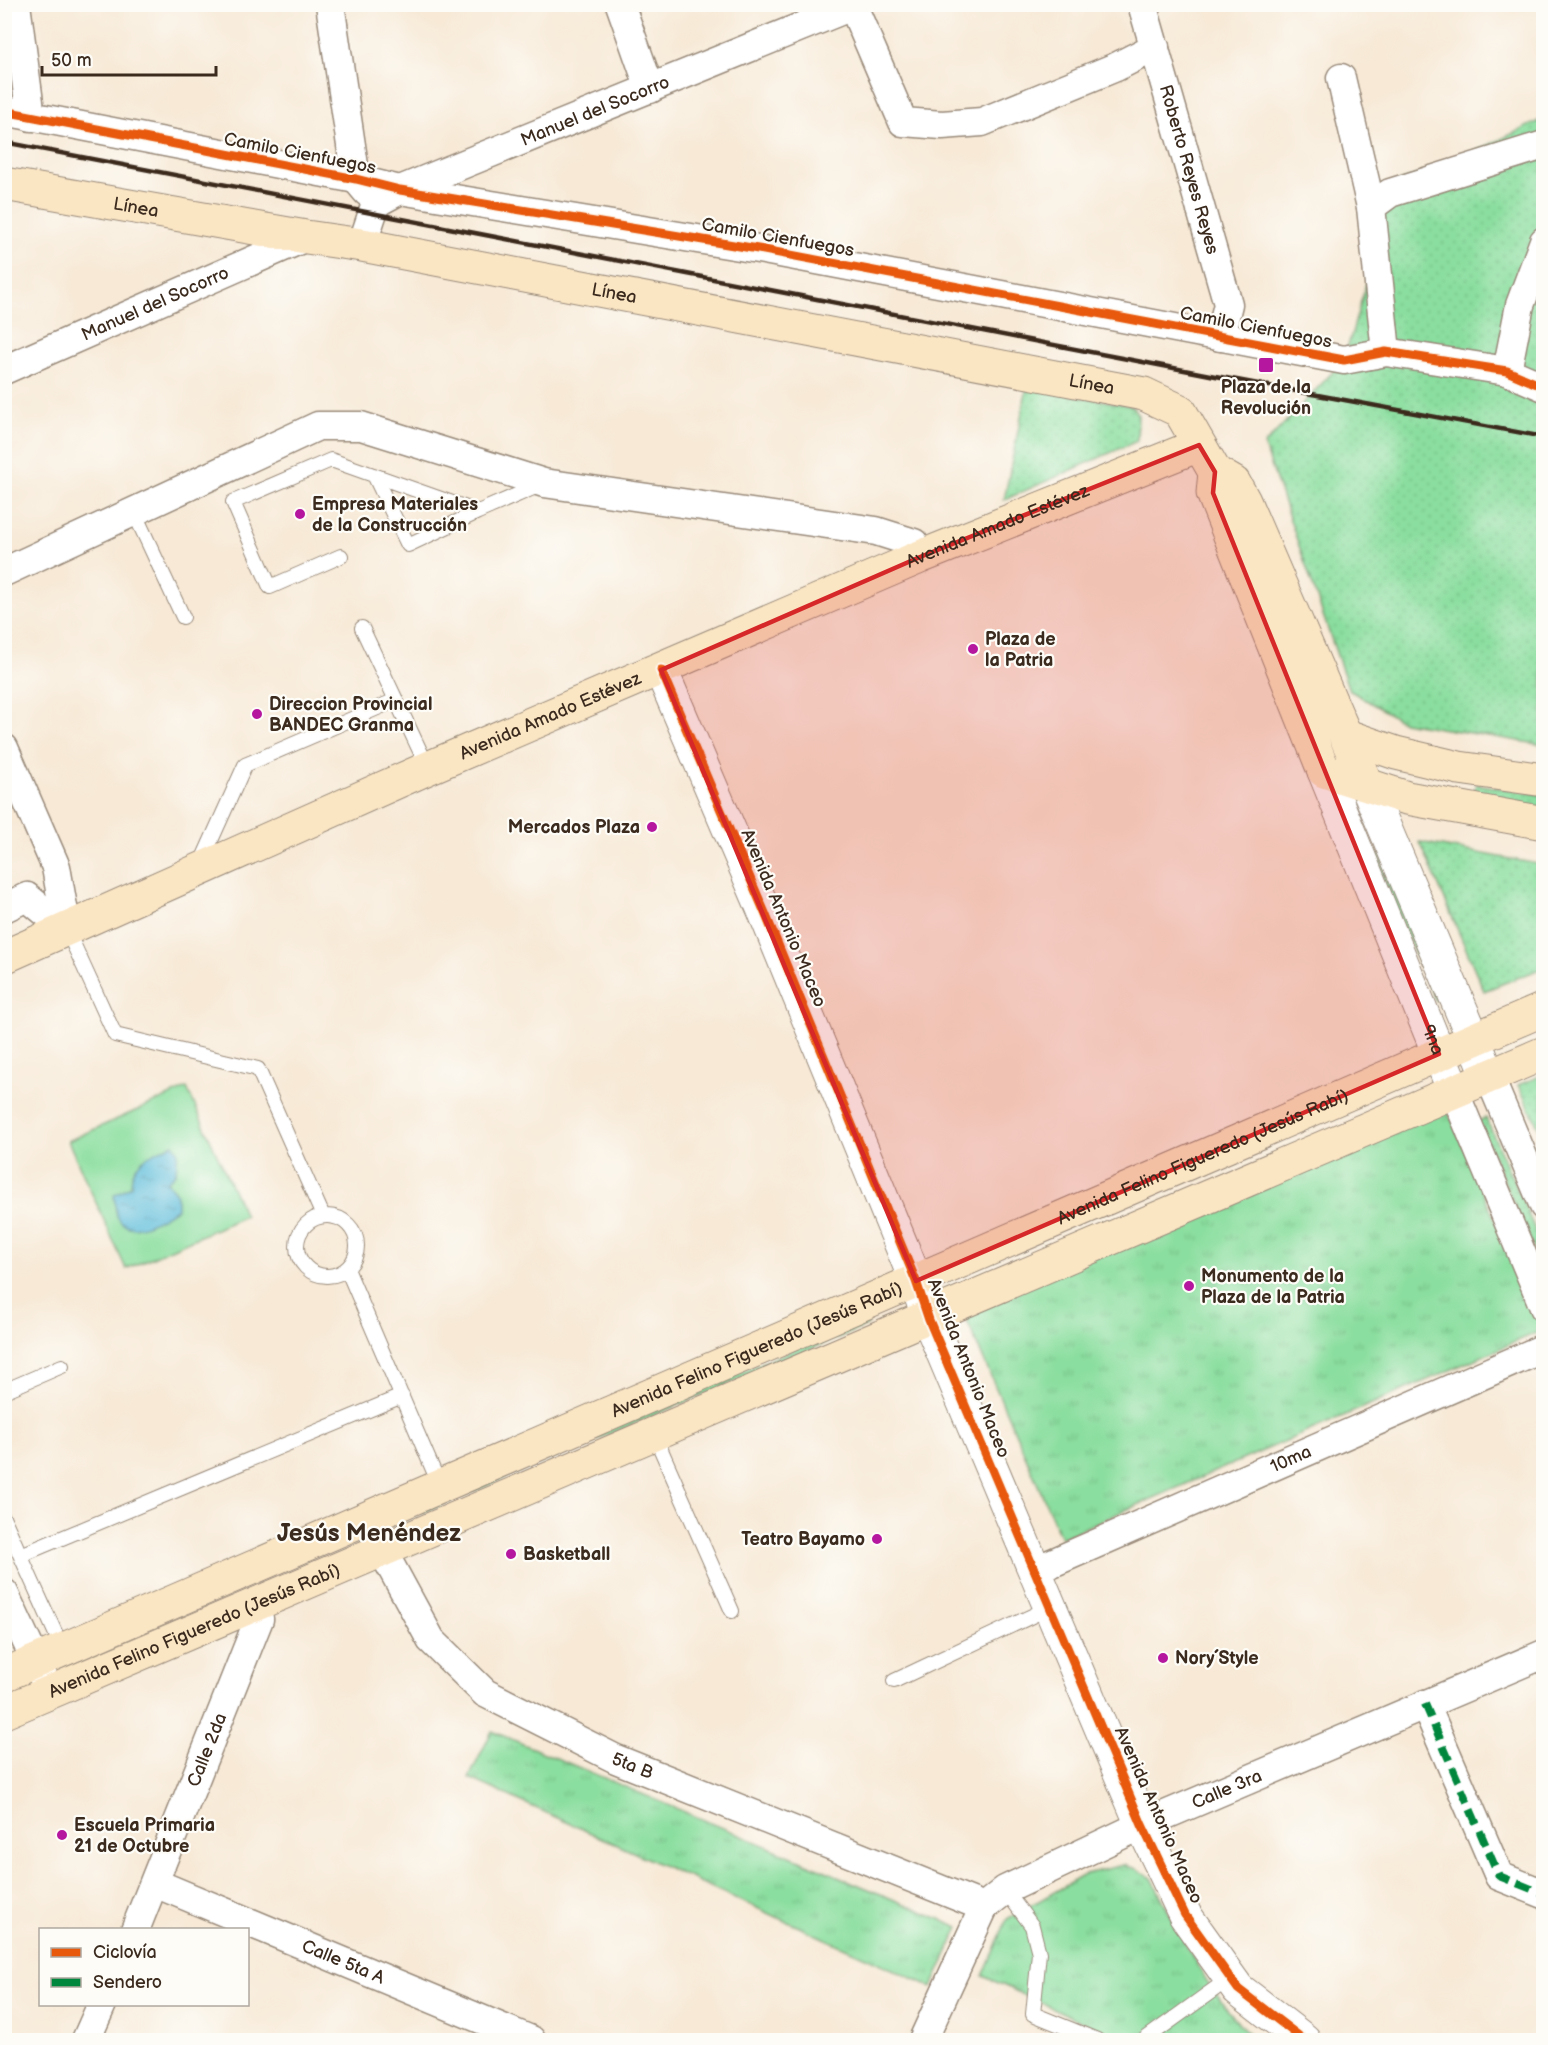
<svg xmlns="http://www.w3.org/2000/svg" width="1548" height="2045" font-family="'Balsamiq Sans',sans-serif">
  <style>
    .grass { fill: url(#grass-dots); stroke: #62845e; stroke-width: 1.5 }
    .park { fill: url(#park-tufts); stroke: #62845e; stroke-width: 1.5 }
    .pitch { fill: #8ade9f; stroke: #62845e; stroke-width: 1.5 }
    .water { fill: url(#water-ripples); stroke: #4c747c; stroke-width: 1.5 }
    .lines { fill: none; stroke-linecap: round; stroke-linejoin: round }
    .service-casing { stroke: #998a7a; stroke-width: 16 }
    .minor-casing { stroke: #998a7a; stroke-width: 31 }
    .tertiary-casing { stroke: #998a7a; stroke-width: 35 }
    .secondary-casing { stroke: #998a7a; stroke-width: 35 }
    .service { stroke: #fff; stroke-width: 14 }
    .minor { stroke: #fff; stroke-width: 28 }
    .tertiary { stroke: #fff; stroke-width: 33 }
    .secondary { stroke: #fbe6c4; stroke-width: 33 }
    .rail { stroke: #3b2a1e; stroke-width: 4.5 }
    .quiet { stroke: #00873e; stroke-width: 8; stroke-dasharray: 15 8; stroke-linecap: butt }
    .cycleway-casing { stroke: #fdfcf7; stroke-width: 13 }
    .cycleway { stroke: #e8590c; stroke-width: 9 }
    .marked { fill: #d62828; fill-opacity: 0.2; stroke: #d62828; stroke-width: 4.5; stroke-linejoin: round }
    .poi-dot { fill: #b5179e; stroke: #fdfcf7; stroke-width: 2 }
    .labels { text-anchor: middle; stroke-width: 4.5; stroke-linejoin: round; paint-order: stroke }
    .street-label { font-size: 18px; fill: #3b2a1e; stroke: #fdfcf7 }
    .poi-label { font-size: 18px; font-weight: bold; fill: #3b2a1e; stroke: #fdfcf7; text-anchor: start }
    .district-label { font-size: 24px; font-weight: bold; fill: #3b2a1e; stroke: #fdfcf7 }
  </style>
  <defs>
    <pattern id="grass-dots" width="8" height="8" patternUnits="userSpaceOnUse" patternTransform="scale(1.5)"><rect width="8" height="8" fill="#8ade9f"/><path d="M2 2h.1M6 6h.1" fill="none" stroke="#78bf88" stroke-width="1.8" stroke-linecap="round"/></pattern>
    <pattern id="park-tufts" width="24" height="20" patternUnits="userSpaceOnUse" patternTransform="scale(1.5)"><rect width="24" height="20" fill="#8ade9f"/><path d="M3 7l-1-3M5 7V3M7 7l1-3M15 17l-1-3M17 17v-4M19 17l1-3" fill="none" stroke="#78bf88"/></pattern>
    <pattern id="water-ripples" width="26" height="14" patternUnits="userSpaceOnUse" patternTransform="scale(1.5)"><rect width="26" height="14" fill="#5dbddb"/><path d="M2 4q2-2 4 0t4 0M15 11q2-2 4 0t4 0" fill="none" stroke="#4e9ab1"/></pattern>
  </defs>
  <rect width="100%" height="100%" fill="#fdfcf7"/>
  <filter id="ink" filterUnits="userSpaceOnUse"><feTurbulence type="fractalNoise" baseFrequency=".0167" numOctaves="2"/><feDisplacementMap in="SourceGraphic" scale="12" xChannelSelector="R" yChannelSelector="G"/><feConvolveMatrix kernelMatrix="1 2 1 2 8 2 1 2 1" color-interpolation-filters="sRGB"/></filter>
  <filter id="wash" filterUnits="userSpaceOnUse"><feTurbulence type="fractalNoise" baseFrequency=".008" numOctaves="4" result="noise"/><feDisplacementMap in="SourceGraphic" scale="24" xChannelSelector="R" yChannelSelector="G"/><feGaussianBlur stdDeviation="1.35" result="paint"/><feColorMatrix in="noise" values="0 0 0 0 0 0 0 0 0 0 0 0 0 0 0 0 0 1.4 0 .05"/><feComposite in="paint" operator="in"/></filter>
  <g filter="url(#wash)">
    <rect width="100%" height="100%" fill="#f7e9d6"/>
    <path class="grass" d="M 1543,119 L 1543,745 L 1403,722 L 1349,690 L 1264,445 L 1344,360 L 1369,274 L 1377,191 L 1470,154 Z
      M 1027,387 L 1132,406 L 1138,415 L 1137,441 L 1004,500 Z
      M 1476,784 L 1543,795 L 1543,811 L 1472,800 Z
      M 1420,842 L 1543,865 L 1543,968 L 1484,991 Z
      M 1382,853 L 1443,997 L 1435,1000 L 1373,857 Z
      M 1543,1075 L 1543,1074 L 1543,1136 L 1518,1085 Z
      M 1486,1118 L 1543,1248 L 1543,1270 L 1478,1121 Z
      M 864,1320 L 868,1325 L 422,1513 L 420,1507 Z"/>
    <path class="park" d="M 1445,1105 L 1543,1330 L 1061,1538 L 963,1312 Z
      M 492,1731 L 959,1927 L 932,1987 L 469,1778 Z
      M 1123,1865 L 1137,1869 L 1152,1878 C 1182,1938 1206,1993 1255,2040 L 1122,2040 L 983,1976 L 1007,1919 L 1086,1874 Z"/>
    <path class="pitch" d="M 187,1088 L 245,1216 L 126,1269 L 68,1141 Z"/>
    <path class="water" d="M 173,1144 L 178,1151 L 176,1172 L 167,1182 L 177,1195 L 177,1209 C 161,1217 131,1241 118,1218 C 115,1212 115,1202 114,1195 L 131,1186 C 131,1159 152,1154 173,1144 Z"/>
  </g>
  <g filter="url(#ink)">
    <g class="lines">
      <g class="service-casing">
        <path id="service" d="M 374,475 L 408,545 L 478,512
          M 134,512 L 183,617
          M 341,556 L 270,587 L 233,502 L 331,460 L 478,512 L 540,485
          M 362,628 L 428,768
          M 200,865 L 245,765 L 396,700
          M 67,930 L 115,1035 L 258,1069 L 323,1216
          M297 1246a30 30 0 1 1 60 0a30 30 0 1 1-60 0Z
          M 347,1269 L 440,1486
          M 4,1391 L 62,1366
          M 654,1434 L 732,1611
          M 4,1519 L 63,1650
          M 21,1555 L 402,1396
          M 894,1681 L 1051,1607
          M 1005,1890 L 1032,1926 L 1039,1953 L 1033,2014 L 1097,2040
          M 1144,2040 L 1230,1978"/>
      </g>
      <g class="minor-casing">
        <g id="minor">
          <path d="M 16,4 L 31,117"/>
          <path d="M 330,4 L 356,179 L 367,192"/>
          <path d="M 620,4 L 650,89"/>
          <path id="s1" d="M 1142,4 L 1228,304 L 1220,337"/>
          <path d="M 853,6 L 903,122 L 942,125 L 982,122 L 1116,67 L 1155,47"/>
          <path d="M 1341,78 L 1371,207 L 1386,352"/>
          <path d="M 4,111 L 356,179 L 400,190 L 764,250 L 1344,360 L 1386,352 L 1507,371 L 1544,387"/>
          <path d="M 1371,207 L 1390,193 L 1544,145"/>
          <path id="s2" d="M 362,245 L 376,203 L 400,190 L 857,4"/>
          <path id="s3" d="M 4,370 L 306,237"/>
          <path d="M 1507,371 L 1520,305 L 1544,241"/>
          <path d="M 4,572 L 318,426 L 361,426 L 544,483 L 876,531 L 914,543 L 920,557"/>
          <path d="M 4,748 L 56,867 L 67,930"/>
          <path d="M 4,908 L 27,897 L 67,930"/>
          <path d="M 1489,1076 L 1544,1206"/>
          <path d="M 1454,1091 L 1544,1307"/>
          <path id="s4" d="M 367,1518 L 382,1550 L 431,1640 L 485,1693 L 616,1759 L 984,1907"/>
          <path id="s5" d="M 1036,1570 L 1544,1348"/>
          <path d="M 4,1593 L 45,1681"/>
          <path d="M 1425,1704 L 1499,1876 L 1544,1894"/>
          <path id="s6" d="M 155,1883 L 531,2040"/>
          <path id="s7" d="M 135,1930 L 259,1619 L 252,1606"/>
          <path d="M 86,2040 L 102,2004"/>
          <path id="s8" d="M 923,2040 L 984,1907 L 1005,1890 L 1142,1825 L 1544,1654"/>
        </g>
      </g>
      <g class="tertiary-casing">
        <g id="tertiary">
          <path d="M 661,670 L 765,913 L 916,1281 L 929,1320 L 1142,1825 L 1185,1915 L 1238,1989 L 1304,2040"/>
          <path id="s9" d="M 1324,771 L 1454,1091"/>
          <path d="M 1366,783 L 1489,1076"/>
        </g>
      </g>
      <g class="secondary-casing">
        <g id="secondary">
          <path id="s10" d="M 4,184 L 306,237 L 362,245 L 1144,394 L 1180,411 L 1215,472"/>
          <path d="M 1347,736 L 1396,753 L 1459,768 L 1544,780"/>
          <path d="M 1366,783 L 1244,501 L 1234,483 L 1215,472 L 1213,493 L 1324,771 L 1407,798 L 1544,823"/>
          <path id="s11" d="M 4,957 L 428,768 L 920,557 L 1199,445"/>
          <path id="s12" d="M 4,1675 L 1544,1009"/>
          <path id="s13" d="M 4,1712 L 1544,1053"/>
        </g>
      </g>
      <use href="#service" class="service"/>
      <use href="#minor" class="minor"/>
      <use href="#tertiary" class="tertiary"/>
      <use href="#secondary" class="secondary"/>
      <path class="rail" d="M 4,142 L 1210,375 L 1544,437"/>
      <path class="quiet" d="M 1425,1704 L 1499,1876 L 1544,1894"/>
      <g class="cycleway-casing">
        <path id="cycleway" d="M 4,111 L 356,179 L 400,190 L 764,250 L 1344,360 L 1386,352 L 1507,371 L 1544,387
          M 661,670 L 765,913 L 916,1281 L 929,1320 L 1142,1825 L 1185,1915 L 1238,1989 L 1304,2040"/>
      </g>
      <use href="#cycleway" class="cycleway"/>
    </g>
  </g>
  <path class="marked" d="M 1199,445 L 1215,472 L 1213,493 L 1439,1054 L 916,1281 L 661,670 L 920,557 Z"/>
  <g class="poi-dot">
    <rect x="1258" y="357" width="16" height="16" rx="3"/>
    <circle cx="300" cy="514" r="6"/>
    <circle cx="973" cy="649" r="6"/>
    <circle cx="257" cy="714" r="6"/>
    <circle cx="652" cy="827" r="6"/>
    <circle cx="1189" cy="1286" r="6"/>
    <circle cx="877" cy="1539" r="6"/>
    <circle cx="511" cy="1554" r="6"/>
    <circle cx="1163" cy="1658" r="6"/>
    <circle cx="62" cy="1835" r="6"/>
  </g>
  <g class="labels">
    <g class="street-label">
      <text dy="6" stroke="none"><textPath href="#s2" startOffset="282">Manuel del Socorro</textPath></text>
      <text transform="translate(300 153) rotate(11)" y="6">Camilo Cienfuegos</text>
      <text dy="6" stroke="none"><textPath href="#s1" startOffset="172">Roberto Reyes Reyes</textPath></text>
      <text dy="6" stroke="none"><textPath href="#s10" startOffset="134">Línea</textPath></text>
      <text transform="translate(778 237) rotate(10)" y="6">Camilo Cienfuegos</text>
      <text dy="6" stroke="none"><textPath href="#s10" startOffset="620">Línea</textPath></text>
      <text dy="6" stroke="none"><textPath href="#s3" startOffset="165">Manuel del Socorro</textPath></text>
      <text transform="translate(1256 327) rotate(11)" y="6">Camilo Cienfuegos</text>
      <text dy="6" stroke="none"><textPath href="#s10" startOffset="1106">Línea</textPath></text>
      <text dy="6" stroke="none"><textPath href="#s11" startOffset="1083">Avenida Amado Estévez</textPath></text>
      <text dy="6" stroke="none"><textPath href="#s11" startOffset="597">Avenida Amado Estévez</textPath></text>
      <text transform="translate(784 918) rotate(67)" y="6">Avenida Antonio Maceo</text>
      <text dy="6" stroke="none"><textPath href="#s9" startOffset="290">9na</textPath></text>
      <text dy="6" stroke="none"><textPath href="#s12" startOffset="1306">Avenida Felino Figueredo (Jesús Rabí)</textPath></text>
      <text dy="6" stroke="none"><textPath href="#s12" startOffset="820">Avenida Felino Figueredo (Jesús Rabí)</textPath></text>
      <text transform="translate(969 1368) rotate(68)" y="6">Avenida Antonio Maceo</text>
      <text dy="6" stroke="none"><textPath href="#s5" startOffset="278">10ma</textPath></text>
      <text dy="6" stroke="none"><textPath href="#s13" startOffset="207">Avenida Felino Figueredo (Jesús Rabí)</textPath></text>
      <text dy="6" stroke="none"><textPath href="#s7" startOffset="194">Calle 2da</textPath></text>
      <text dy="6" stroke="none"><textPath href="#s4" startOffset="378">5ta B</textPath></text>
      <text dy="6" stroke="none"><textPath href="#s8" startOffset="417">Calle 3ra</textPath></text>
      <text transform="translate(1159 1815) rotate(66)" y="6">Avenida Antonio Maceo</text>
      <text dy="6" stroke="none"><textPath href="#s6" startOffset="204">Calle 5ta A</textPath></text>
    </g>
    <g class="poi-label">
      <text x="1266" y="393" text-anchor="middle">Plaza de la<tspan x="1266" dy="21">Revolución</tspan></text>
      <text x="312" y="510">Empresa Materiales<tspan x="312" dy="21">de la Construcción</tspan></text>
      <text x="985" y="645">Plaza de<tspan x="985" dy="21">la Patria</tspan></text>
      <text x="269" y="710">Direccion Provincial<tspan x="269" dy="21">BANDEC Granma</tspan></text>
      <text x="640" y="833" text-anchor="end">Mercados Plaza</text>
      <text x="1201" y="1282">Monumento de la<tspan x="1201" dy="21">Plaza de la Patria</tspan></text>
      <text x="865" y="1545" text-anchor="end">Teatro Bayamo</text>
      <text x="523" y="1560">Basketball</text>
      <text x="1175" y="1664">Nory´Style</text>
      <text x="74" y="1831">Escuela Primaria<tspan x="74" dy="21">21 de Octubre</tspan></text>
    </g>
    <g class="district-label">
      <text x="369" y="1541">Jesús Menéndez</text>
    </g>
  </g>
  <rect width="1548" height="2045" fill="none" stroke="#fdfcf7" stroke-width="24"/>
  <rect x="39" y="1928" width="210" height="78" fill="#fdfcf7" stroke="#afa8a0" stroke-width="1.5"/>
  <rect x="51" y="1948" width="30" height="9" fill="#e8590c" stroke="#afa8a0" stroke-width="1.5"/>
  <text x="93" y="1958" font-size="18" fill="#3b2a1e">Ciclovía</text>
  <rect x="51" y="1978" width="30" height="9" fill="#00873e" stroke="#afa8a0" stroke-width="1.5"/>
  <text x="93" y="1988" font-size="18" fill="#3b2a1e">Sendero</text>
  <path d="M42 66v9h174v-9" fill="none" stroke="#3b2a1e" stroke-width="3"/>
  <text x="51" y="66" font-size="18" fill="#3b2a1e" stroke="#fdfcf7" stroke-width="4.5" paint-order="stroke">50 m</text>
</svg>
